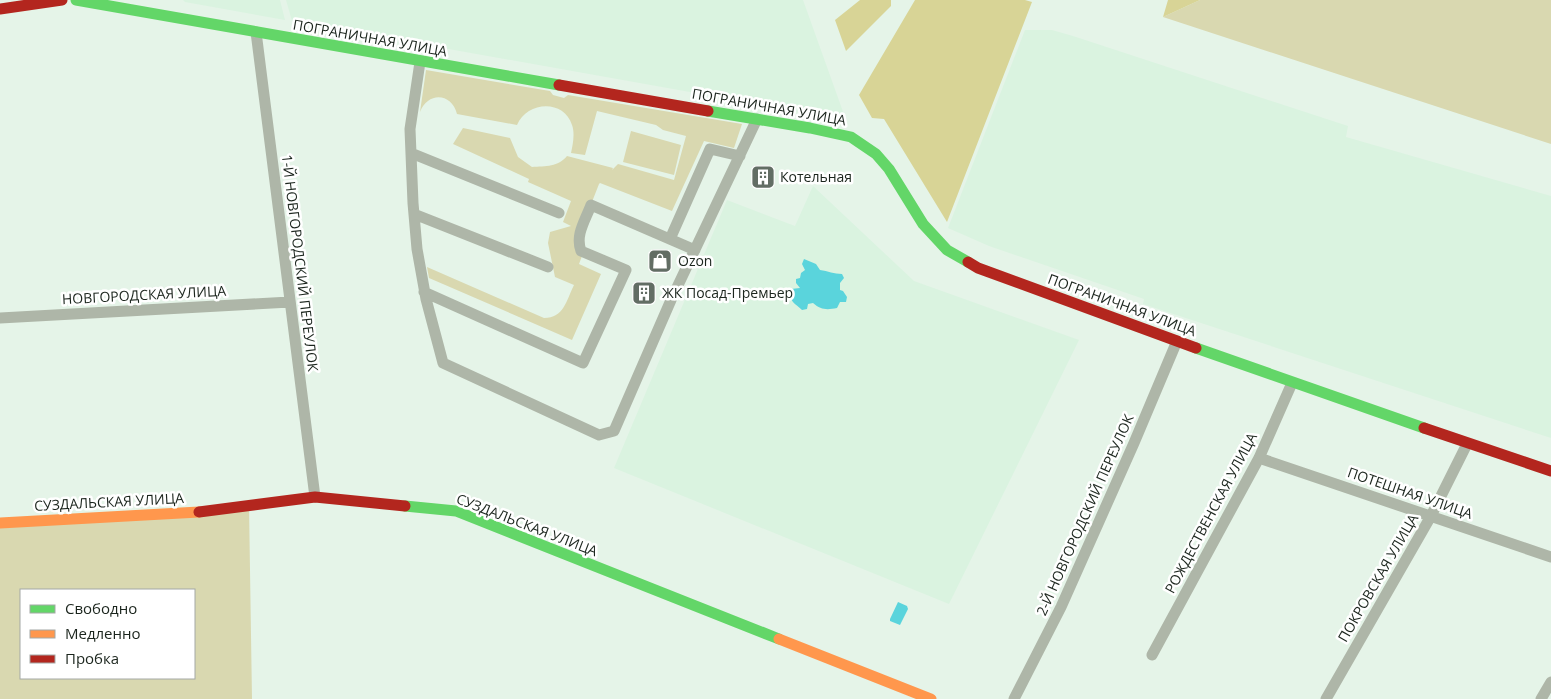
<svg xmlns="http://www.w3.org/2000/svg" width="1551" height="699" font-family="'Open Sans',sans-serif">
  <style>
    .built { fill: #daf3e0 }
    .green { fill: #d9d8b0; fill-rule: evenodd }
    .forest { fill: #d8d496 }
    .water { fill: #5ad4dc }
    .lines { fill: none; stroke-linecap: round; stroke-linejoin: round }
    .street { stroke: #aeb6a8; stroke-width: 11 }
    .fast { stroke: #63d668; stroke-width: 11 }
    .slow { stroke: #ff974d; stroke-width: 11 }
    .jam { stroke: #b3261e; stroke-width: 11 }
    .labels { text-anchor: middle; stroke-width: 5; stroke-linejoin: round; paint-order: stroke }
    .street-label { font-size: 14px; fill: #1b251d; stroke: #fff }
    .poi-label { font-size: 14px; fill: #1b251d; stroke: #fff; text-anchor: start }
  </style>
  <rect width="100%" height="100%" fill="#e5f4e8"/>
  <path class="built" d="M 183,0 L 280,0 L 285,20 L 185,2 Z
    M 286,0 L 803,0 L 846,120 L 292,21 Z
    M 1025,30 L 1052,30 L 1073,36 L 1348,126 L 1346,137 L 1551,196 L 1551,438 L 1143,304 L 1144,299 L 989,246 L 948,228 Z
    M 813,186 L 914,281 L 1079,340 L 949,604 L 614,468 L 727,200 L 795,226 Z"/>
  <path class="green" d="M 1200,0 L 1551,0 L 1551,144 L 1163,17 Z
    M 426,70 L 550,91 L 553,95 L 564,98 L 568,95 L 742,124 L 734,148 L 704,141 L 672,211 L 600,183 L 599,184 L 581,230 L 582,256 L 579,264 L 601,274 L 572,340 L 429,278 L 427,267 L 544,318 C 564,318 566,301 574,285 L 555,277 L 548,243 L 550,232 L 571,226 L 563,222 L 571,201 L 528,182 L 529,179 L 453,144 L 463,128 L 510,138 L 518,157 L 532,167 C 546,166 558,167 567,156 L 613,168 L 612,170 L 618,164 L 674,180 L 686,136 L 663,130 L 656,125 L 597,111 L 585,155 L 571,153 C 573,144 575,133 572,125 C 564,99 527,101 517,125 L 457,114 C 452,93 428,91 420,112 Z
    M 631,131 L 681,145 L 674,175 L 623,162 Z
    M 249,505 L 252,699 L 0,699 L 0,522 ZM 21,590 L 194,590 L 194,678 L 21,678 Z"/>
  <path class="forest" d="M 860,0 L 891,0 L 891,6 L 846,51 L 835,20 Z
    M 915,0 L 1025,0 L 1032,2 L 947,222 L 884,119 L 872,118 L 859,95 Z
    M 1168,0 L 1200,0 L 1163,17 Z"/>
  <path class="water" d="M 804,259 L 816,264 L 820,270 C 828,271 834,274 842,274 L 844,278 L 840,283 L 840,290 L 843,291 L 847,297 L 846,302 L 840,302 L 837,308 C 827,310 821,310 813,303 L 808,304 L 807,309 L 802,310 C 793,301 790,304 791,289 L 800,288 L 796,283 L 796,279 L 800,278 L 801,273 L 805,270 L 802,264 Z
    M 898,602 L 907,606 L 908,609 L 900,625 L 890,621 L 890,619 Z"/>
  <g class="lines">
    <path class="street" d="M 256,32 L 315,497
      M 420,62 L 410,129 L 413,203 L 417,249 L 426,299 L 443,363 L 599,435 L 614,431 L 671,300 L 757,119
      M 411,153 L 559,213
      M 414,214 L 548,267
      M 670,239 L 710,149 L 740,156
      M 424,292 L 583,363 L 626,270 L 581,251 C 575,235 585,221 591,205 L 695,250
      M 0,318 L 290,302
      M 1259,458 L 1551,557
      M 1152,655 L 1259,458 L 1292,383
      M 1014,699 L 1061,607 L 1134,443 L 1177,341
      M 1326,699 L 1431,516 L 1467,444
      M 1541,699 L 1551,682"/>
    <path class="fast" d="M 76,0 L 559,85
      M 708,111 L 810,128 L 851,137 L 876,154 L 889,169 L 923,224 L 947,250 L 968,262
      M 1196,348 L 1424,428
      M 405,506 L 456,511 L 779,639"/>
    <path class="slow" d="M 0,523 L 199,512
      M 779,639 L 931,699"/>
    <path class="jam" d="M 0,9 L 62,0
      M 559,85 L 708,111
      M 968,262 L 978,268 L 1196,348
      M 1424,428 L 1551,471
      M 199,512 L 315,497 L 405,506"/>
  </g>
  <defs>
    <g id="building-square" transform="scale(1.25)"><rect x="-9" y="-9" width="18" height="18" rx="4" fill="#626d64" stroke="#fff"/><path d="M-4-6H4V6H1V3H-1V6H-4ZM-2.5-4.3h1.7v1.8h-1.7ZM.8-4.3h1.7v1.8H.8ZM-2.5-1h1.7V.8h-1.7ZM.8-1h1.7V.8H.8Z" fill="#fff"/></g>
    <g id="shop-square" transform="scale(1.25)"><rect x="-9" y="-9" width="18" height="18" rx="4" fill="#626d64" stroke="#fff"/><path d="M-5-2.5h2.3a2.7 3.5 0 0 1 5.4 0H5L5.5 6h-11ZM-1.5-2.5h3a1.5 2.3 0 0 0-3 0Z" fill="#fff"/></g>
  </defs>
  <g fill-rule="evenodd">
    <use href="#building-square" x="763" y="177"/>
    <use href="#shop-square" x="660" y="261"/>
    <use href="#building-square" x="644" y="293"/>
  </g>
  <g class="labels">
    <g class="street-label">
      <text transform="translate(370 38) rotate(10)" y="5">ПОГРАНИЧНАЯ УЛИЦА</text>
      <text transform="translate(769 107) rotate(10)" y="5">ПОГРАНИЧНАЯ УЛИЦА</text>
      <text transform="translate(300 263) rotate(83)" y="5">1-Й НОВГОРОДСКИЙ ПЕРЕУЛОК</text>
      <text transform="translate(144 295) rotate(-3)" y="5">НОВГОРОДСКАЯ УЛИЦА</text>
      <text transform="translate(1122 305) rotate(20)" y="5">ПОГРАНИЧНАЯ УЛИЦА</text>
      <text transform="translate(1410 493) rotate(19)" y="5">ПОТЕШНАЯ УЛИЦА</text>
      <text transform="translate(109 502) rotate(-3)" y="5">СУЗДАЛЬСКАЯ УЛИЦА</text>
      <text transform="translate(1211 513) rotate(-62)" y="5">РОЖДЕСТВЕНСКАЯ УЛИЦА</text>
      <text transform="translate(1085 515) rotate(-66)" y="5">2-Й НОВГОРОДСКИЙ ПЕРЕУЛОК</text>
      <text transform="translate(527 525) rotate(21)" y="5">СУЗДАЛЬСКАЯ УЛИЦА</text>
      <text transform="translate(1378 578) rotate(-60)" y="5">ПОКРОВСКАЯ УЛИЦА</text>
    </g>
    <g class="poi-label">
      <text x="780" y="182">Котельная</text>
      <text x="678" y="266">Ozon</text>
      <text x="662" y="298">ЖК Посад-Премьер</text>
    </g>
  </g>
  <rect x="20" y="589" width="175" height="90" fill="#ffffff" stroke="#a4a8a5"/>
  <rect x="30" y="605" width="25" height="8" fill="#63d668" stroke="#a4a8a5"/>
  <text x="65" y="614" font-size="15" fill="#1b251d">Свободно</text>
  <rect x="30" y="630" width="25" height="8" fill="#ff974d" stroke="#a4a8a5"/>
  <text x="65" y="639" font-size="15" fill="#1b251d">Медленно</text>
  <rect x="30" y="655" width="25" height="8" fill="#b3261e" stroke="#a4a8a5"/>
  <text x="65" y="664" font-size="15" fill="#1b251d">Пробка</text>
</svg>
